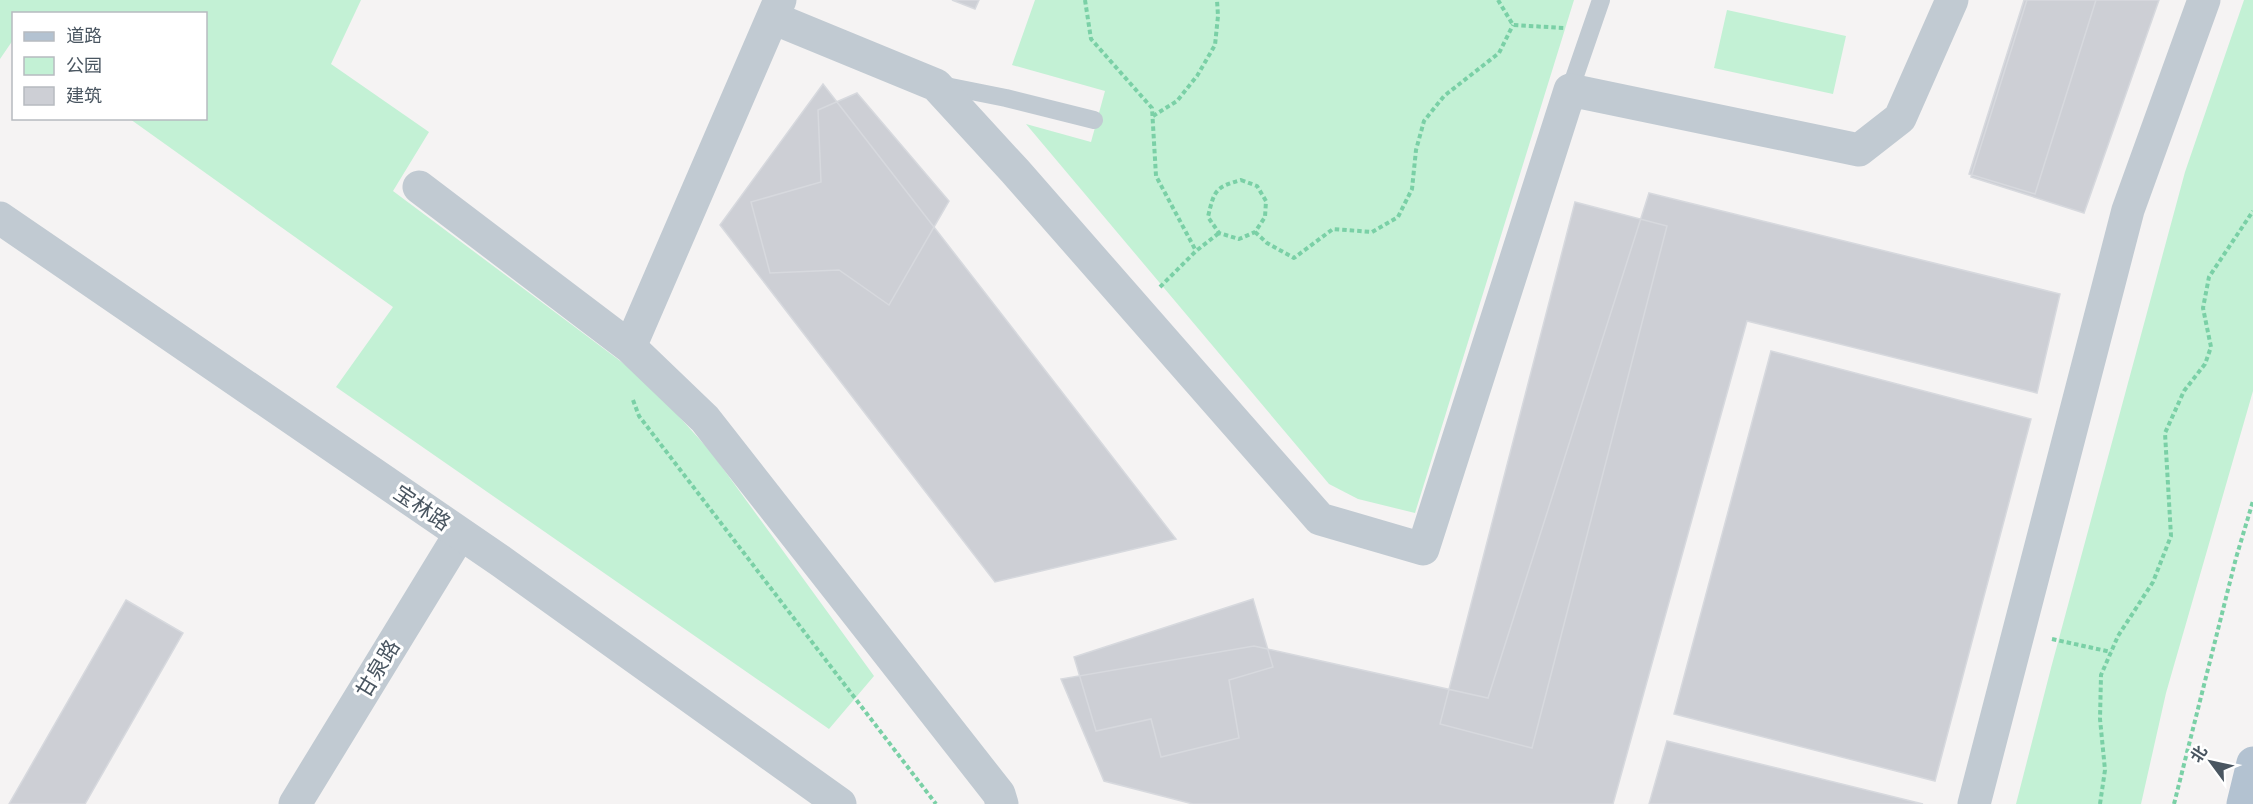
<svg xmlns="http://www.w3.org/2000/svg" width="2253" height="804" font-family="Manrope,'Noto Sans SC',sans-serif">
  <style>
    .green { fill: #c3f1d5 }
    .building { fill: #cdcfd5; stroke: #d7d9de; stroke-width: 1.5 }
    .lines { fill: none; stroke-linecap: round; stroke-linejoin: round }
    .path { stroke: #7ad0a6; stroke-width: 4; stroke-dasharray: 4.5 3; stroke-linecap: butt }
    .service { stroke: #c1cad2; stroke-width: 18 }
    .minor { stroke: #c1cad2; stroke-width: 33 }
    .tertiary { stroke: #c1cad2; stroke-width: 33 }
    .primary { stroke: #b3c2d1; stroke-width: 33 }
    .labels { text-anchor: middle; stroke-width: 6; stroke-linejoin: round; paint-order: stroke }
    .street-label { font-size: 21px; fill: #4a5661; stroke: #fff }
  </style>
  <rect width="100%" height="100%" fill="#f5f3f3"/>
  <path class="green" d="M 0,0 L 361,0 L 331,64 L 429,132 L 393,191 L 647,381 L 711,452 L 874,676 L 829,729 L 336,387 L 393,307 L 130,119 L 206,118 L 206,14 L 14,14 L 13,40 L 0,59 Z
    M 1035,0 L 1574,0 L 1415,513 L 1358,499 L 1329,484 L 1026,124 L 1091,142 L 1105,91 L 1012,65 Z
    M 2244,0 L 2253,0 L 2253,391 L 2166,693 L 2141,804 L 2016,804 L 2051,668 L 2185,172 Z
    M 1727,10 L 1846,36 L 1833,94 L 1714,68 Z"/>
  <path class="building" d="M 952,0 L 979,0 L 975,9 Z
    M 2024,0 L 2096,0 L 2035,194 L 1969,174 Z
    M 2027,0 L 2159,0 L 2084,213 L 1971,177 Z
    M 823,84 L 1176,539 L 995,582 L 720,225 Z
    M 857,93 L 949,201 L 889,305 L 839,270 L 770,273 L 751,202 L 821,182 L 818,110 Z
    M 1649,193 L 2060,294 L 2037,393 L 1747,321 L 1613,804 L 1193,804 L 1104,781 L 1061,679 L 1254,646 L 1488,698 Z
    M 1575,202 L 1667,226 L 1532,748 L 1440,724 Z
    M 1771,351 L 2031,419 L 1935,781 L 1674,714 Z
    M 1253,599 L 1273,667 L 1229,680 L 1239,738 L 1161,757 L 1151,719 L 1096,731 L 1074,657 Z
    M 126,600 L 183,633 L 85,804 L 9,804 Z
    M 1667,741 L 1923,804 L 1649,804 Z"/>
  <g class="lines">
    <path class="path" d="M 1085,0 L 1091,39 L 1152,108 L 1156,176 L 1196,251
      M 1498,0 L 1513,25 L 1564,28
      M 1153,116 L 1177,101 L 1197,76 L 1215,45 L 1218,16 L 1217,0
      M 1241,180 L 1257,186 L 1266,201 L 1265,217 L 1255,232 L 1239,239 L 1219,233 L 1208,217 C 1214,191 1215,187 1241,180 Z
      M 1255,232 L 1267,243 L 1294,258 L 1333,229 L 1372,232 L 1398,217 L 1412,189 L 1416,150 L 1424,121 L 1444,96 L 1499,53 L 1513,25
      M 1160,287 L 1196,251 L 1219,233
      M 633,400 L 639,416 L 936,804
      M 2052,639 L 2111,652
      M 2100,804 L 2105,770 L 2100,719 L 2101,675 L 2118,636 L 2153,582 L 2171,536 L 2165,433 L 2184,391 L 2205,364 L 2211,347 L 2203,308 L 2209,277 L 2253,211
      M 2174,804 L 2236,558 L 2253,501"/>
    <path class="service" d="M 941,85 L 1006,98 L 1094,120
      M 1570,90 L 1601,0"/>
    <path class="minor" d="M 773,18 L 936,85 L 1015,171 L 1320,519 L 1423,549 L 1570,90 L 1859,150 L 1900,118 L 1952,0
      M 419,187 L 630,347 L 705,419 L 999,794 L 1002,804
      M 630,347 L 780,0
      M 295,804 L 460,534
      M 1974,804 L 2128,210 L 2204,0"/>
    <path class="tertiary" d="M 0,218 L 502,562 L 840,804"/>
    <path class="primary" d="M 2243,804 L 2253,763"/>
  </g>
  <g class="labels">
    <g class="street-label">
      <text transform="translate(422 508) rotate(34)" y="7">宝林路</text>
      <text transform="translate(378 669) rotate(-59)" y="7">甘泉路</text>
    </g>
  </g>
  <rect x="12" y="12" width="195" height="108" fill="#ffffff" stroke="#b7bbc0" stroke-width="1.5"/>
  <rect x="24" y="32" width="30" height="9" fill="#b3c2d1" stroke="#b7bbc0" stroke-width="1.5"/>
  <text x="66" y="42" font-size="18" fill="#4a5661">道路</text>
  <rect x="24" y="57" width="30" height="18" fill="#c3f1d5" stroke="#b7bbc0" stroke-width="1.5"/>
  <text x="66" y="72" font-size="18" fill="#4a5661">公园</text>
  <rect x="24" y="87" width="30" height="18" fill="#cdcfd5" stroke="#b7bbc0" stroke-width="1.5"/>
  <text x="66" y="102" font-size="18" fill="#4a5661">建筑</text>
  <g transform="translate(2211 762) rotate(303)" stroke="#ffffff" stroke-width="4.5" paint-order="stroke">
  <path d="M0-4.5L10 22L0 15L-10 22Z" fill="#4a5661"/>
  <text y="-9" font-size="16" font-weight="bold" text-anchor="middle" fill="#4a5661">北</text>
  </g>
</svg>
